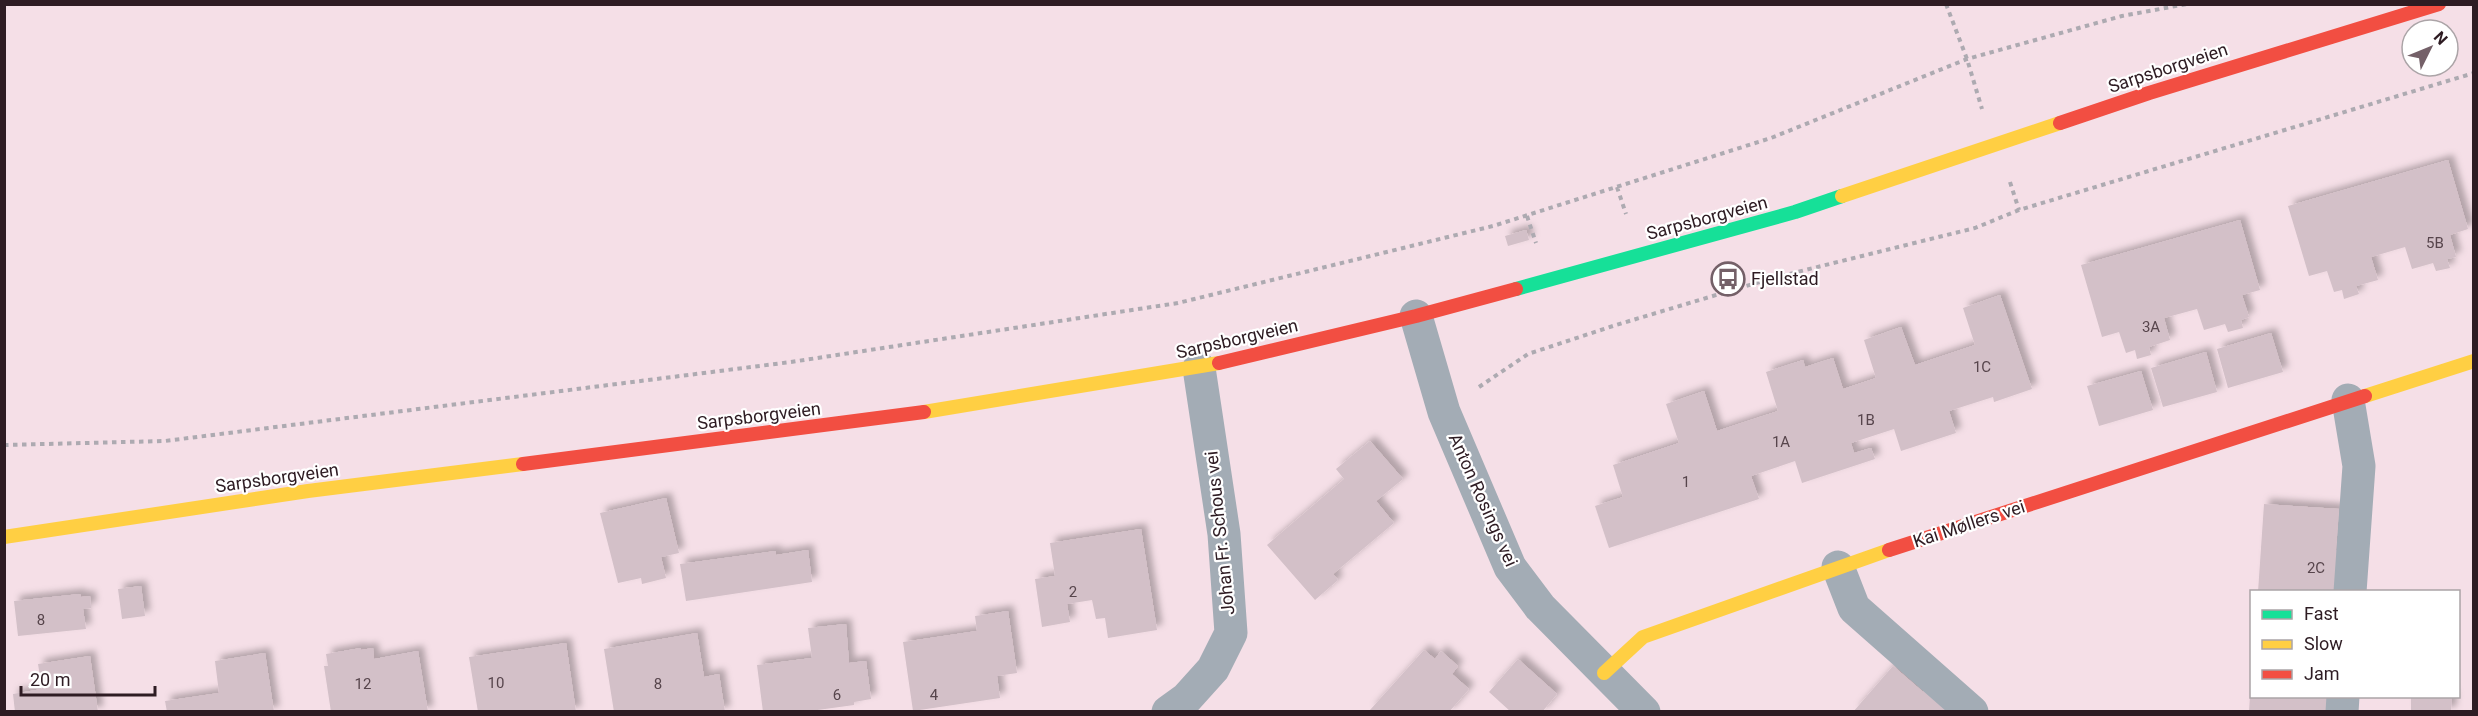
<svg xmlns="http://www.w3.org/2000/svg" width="2478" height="716" font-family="Roboto,sans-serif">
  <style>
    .building { fill: #d3c0c8; filter: url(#shadow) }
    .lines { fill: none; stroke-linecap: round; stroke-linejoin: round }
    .path { stroke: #adaab1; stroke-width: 4; stroke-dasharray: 4.5 4.5; stroke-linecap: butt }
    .street { stroke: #a3acb5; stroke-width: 33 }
    .fast { stroke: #16e098; stroke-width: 14 }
    .slow { stroke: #ffcf43; stroke-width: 14 }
    .jam { stroke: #f24e42; stroke-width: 14 }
    .labels { text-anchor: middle; stroke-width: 4.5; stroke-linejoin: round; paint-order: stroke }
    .number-label { font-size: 15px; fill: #57454c }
    .street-label { font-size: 18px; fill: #2e1c23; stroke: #fff }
    .poi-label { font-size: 18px; fill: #2e1c23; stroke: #fff; text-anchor: start }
  </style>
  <defs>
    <filter id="shadow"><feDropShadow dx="5.5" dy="-5.5" stdDeviation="3" flood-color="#0004"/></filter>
  </defs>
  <rect width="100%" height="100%" fill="#f5dfe7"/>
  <path class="building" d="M 2448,160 L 2468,229 L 2450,235 L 2456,257 L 2447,259 L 2450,268 L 2436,271 L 2433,263 L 2412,269 L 2405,247 L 2371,257 L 2378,280 L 2356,286 L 2359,294 L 2344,299 L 2342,290 L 2334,292 L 2327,271 L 2309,276 L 2288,206 Z
    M 2240,220 L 2260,290 L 2242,295 L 2249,317 L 2241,320 L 2243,328 L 2228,332 L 2225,324 L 2204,330 L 2197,309 L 2164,318 L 2170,340 L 2149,347 L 2151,355 L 2137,359 L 2135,350 L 2126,353 L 2119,332 L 2102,337 L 2081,265 Z
    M 1526,230 L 1529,240 L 1508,246 L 1505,236 Z
    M 2000,295 L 2032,389 L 1994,402 L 1993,397 L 1949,411 L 1956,433 L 1901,451 L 1894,429 L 1851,443 L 1854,453 L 1871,448 L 1875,459 L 1802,483 L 1795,461 L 1751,476 L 1759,499 L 1609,548 L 1595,506 L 1623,497 L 1613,465 L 1679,443 L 1666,404 L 1704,391 L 1717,431 L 1778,411 L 1766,372 L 1803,360 L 1805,367 L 1833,358 L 1843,389 L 1876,378 L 1864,340 L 1901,327 L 1915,365 L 1975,345 L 1963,308 Z
    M 2271,333 L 2283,372 L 2228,388 L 2217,349 Z
    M 2206,352 L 2217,392 L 2163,407 L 2151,368 Z
    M 2141,371 L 2153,410 L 2099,426 L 2087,386 Z
    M 1370,441 L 1403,479 L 1376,501 L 1394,523 L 1333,574 L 1338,580 L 1315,600 L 1267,545 L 1344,479 L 1336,469 Z
    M 666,498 L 679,553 L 661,557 L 666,578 L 642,584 L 641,578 L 618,583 L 600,513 Z
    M 2264,504 L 2339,509 L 2336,550 L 2348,551 L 2334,592 L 2258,592 Z
    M 1141,529 L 1157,630 L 1108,638 L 1105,618 L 1096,619 L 1092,600 L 1067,604 L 1070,622 L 1042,627 L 1035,579 L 1055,576 L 1050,543 Z
    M 808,550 L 812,582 L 686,601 L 680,564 L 776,551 L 776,555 Z
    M 141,586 L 145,616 L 122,619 L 118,589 Z
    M 80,594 L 81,597 L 90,596 L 91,608 L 83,609 L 86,629 L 18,636 L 14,601 Z
    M 1008,611 L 1017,673 L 997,676 L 1000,698 L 913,711 L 903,642 L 977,631 L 975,616 Z
    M 846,624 L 849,663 L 866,661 L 871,699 L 854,702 L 854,705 L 803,712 L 763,712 L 757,665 L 812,658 L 808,628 Z
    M 697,633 L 704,677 L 719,674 L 725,712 L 614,712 L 604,649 Z
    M 566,643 L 576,712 L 478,712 L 469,657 Z
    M 361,648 L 361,650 L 373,648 L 374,659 L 418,651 L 428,712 L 331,712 L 324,666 L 328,666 L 326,654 Z
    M 1424,650 L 1435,659 L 1441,651 L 1458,666 L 1452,674 L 1469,689 L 1449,712 L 1372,712 L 1370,710 Z
    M 265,653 L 274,712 L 167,712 L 165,701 L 219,693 L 215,661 Z
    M 90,656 L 98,712 L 15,712 L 13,694 L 42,689 L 38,664 Z
    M 1518,659 L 1557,694 L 1542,712 L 1511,712 L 1489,692 Z
    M 1893,666 L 1923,692 L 1931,683 L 1947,712 L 1853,712 Z
    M 2250,696 L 2327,696 L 2326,712 L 2249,712 Z
    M 2411,696 L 2452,696 L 2451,712 L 2411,712 Z"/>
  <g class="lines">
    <path class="path" d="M 1946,4 L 1967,59 L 1982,109
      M 2010,182 L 2019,210
      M 1617,187 L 1626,214
      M 1527,216 L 1536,243
      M 1479,387 L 1528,354 L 1616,325 L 1773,278 L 1975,228 L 2019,210 L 2474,73
      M 4,445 L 165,441 L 791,362 L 1178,303 L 1493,226 L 1771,138 L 1967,59 L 2122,16 L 2187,4"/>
    <path class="street" d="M 1416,316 L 1444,412 L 1510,567 L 1540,607 L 1644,712
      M 2348,400 L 2359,466 L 2350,592
      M 1838,567 L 1854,608 L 1972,712
      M 1168,712 L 1186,699 L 1213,669 L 1231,633 L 1224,534 L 1199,368
      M 2342,712 L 2343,696"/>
    <path class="fast" d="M 1516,289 L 1795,212 L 1842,196"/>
    <path class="slow" d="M 1842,196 L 2060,123
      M 2365,396 L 2474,361
      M 924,412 L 1219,363
      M 4,537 L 308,491 L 523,464
      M 1604,673 L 1643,637 L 1889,550"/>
    <path class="jam" d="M 2060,123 L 2149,93 L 2439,4
      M 1219,363 L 1416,316 L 1516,289
      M 523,464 L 924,412
      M 1889,550 L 2365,396"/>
  </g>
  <defs>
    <g id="bus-ring" transform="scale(1.725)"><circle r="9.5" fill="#fff" stroke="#746068" stroke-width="1.5"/><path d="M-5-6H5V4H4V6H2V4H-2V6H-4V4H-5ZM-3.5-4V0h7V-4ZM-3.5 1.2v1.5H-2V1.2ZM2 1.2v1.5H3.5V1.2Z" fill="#746068"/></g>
  </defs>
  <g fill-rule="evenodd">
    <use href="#bus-ring" x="1728" y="279"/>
  </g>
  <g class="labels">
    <g class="number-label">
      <text x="2435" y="248">5B</text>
      <text x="2151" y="332">3A</text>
      <text x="1982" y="372">1C</text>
      <text x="1866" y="425">1B</text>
      <text x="1781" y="447">1A</text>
      <text x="1686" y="487">1</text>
      <text x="2316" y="573">2C</text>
      <text x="1073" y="597">2</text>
      <text x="41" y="625">8</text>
      <text x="496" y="688">10</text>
      <text x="363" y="689">12</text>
      <text x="658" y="689">8</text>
      <text x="837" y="700">6</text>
      <text x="934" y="700">4</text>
    </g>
    <g class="street-label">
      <text transform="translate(2168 68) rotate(-18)" y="6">Sarpsborgveien</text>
      <text transform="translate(1707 218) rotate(-15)" y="6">Sarpsborgveien</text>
      <text transform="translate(1237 339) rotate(-13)" y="6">Sarpsborgveien</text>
      <text transform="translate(759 416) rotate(-7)" y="6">Sarpsborgveien</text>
      <text transform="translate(277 478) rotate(-8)" y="6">Sarpsborgveien</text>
      <text transform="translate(1483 500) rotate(66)" y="6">Anton Rosings vei</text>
      <text transform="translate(1969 524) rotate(-18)" y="6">Kai Møllers vei</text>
      <text transform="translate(1220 533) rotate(-96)" y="6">Johan Fr. Schous vei</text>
    </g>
    <g class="poi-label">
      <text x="1751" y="285">Fjellstad</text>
    </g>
  </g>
  <rect width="2478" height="716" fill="none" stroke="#2e1c23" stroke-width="12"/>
  <rect x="2250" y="590" width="210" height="108" fill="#ffffff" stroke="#aba4a7" stroke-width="1.5"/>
  <rect x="2262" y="610" width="30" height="9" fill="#16e098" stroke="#aba4a7" stroke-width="1.5"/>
  <text x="2304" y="620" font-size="18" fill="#2e1c23">Fast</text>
  <rect x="2262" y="640" width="30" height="9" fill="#ffcf43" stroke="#aba4a7" stroke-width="1.5"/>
  <text x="2304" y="650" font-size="18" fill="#2e1c23">Slow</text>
  <rect x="2262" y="670" width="30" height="9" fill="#f24e42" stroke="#aba4a7" stroke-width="1.5"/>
  <text x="2304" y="680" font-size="18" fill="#2e1c23">Jam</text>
  <g transform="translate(2430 48) rotate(47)"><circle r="28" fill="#ffffff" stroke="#aba4a7" stroke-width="1.5"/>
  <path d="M0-4.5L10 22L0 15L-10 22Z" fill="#746068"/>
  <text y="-9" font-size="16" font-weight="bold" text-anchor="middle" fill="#2e1c23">N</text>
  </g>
  <path d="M21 686v9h134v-9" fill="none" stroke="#2e1c23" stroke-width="3"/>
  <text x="30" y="686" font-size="18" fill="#2e1c23" stroke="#ffffff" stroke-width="4.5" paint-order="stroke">20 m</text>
</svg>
